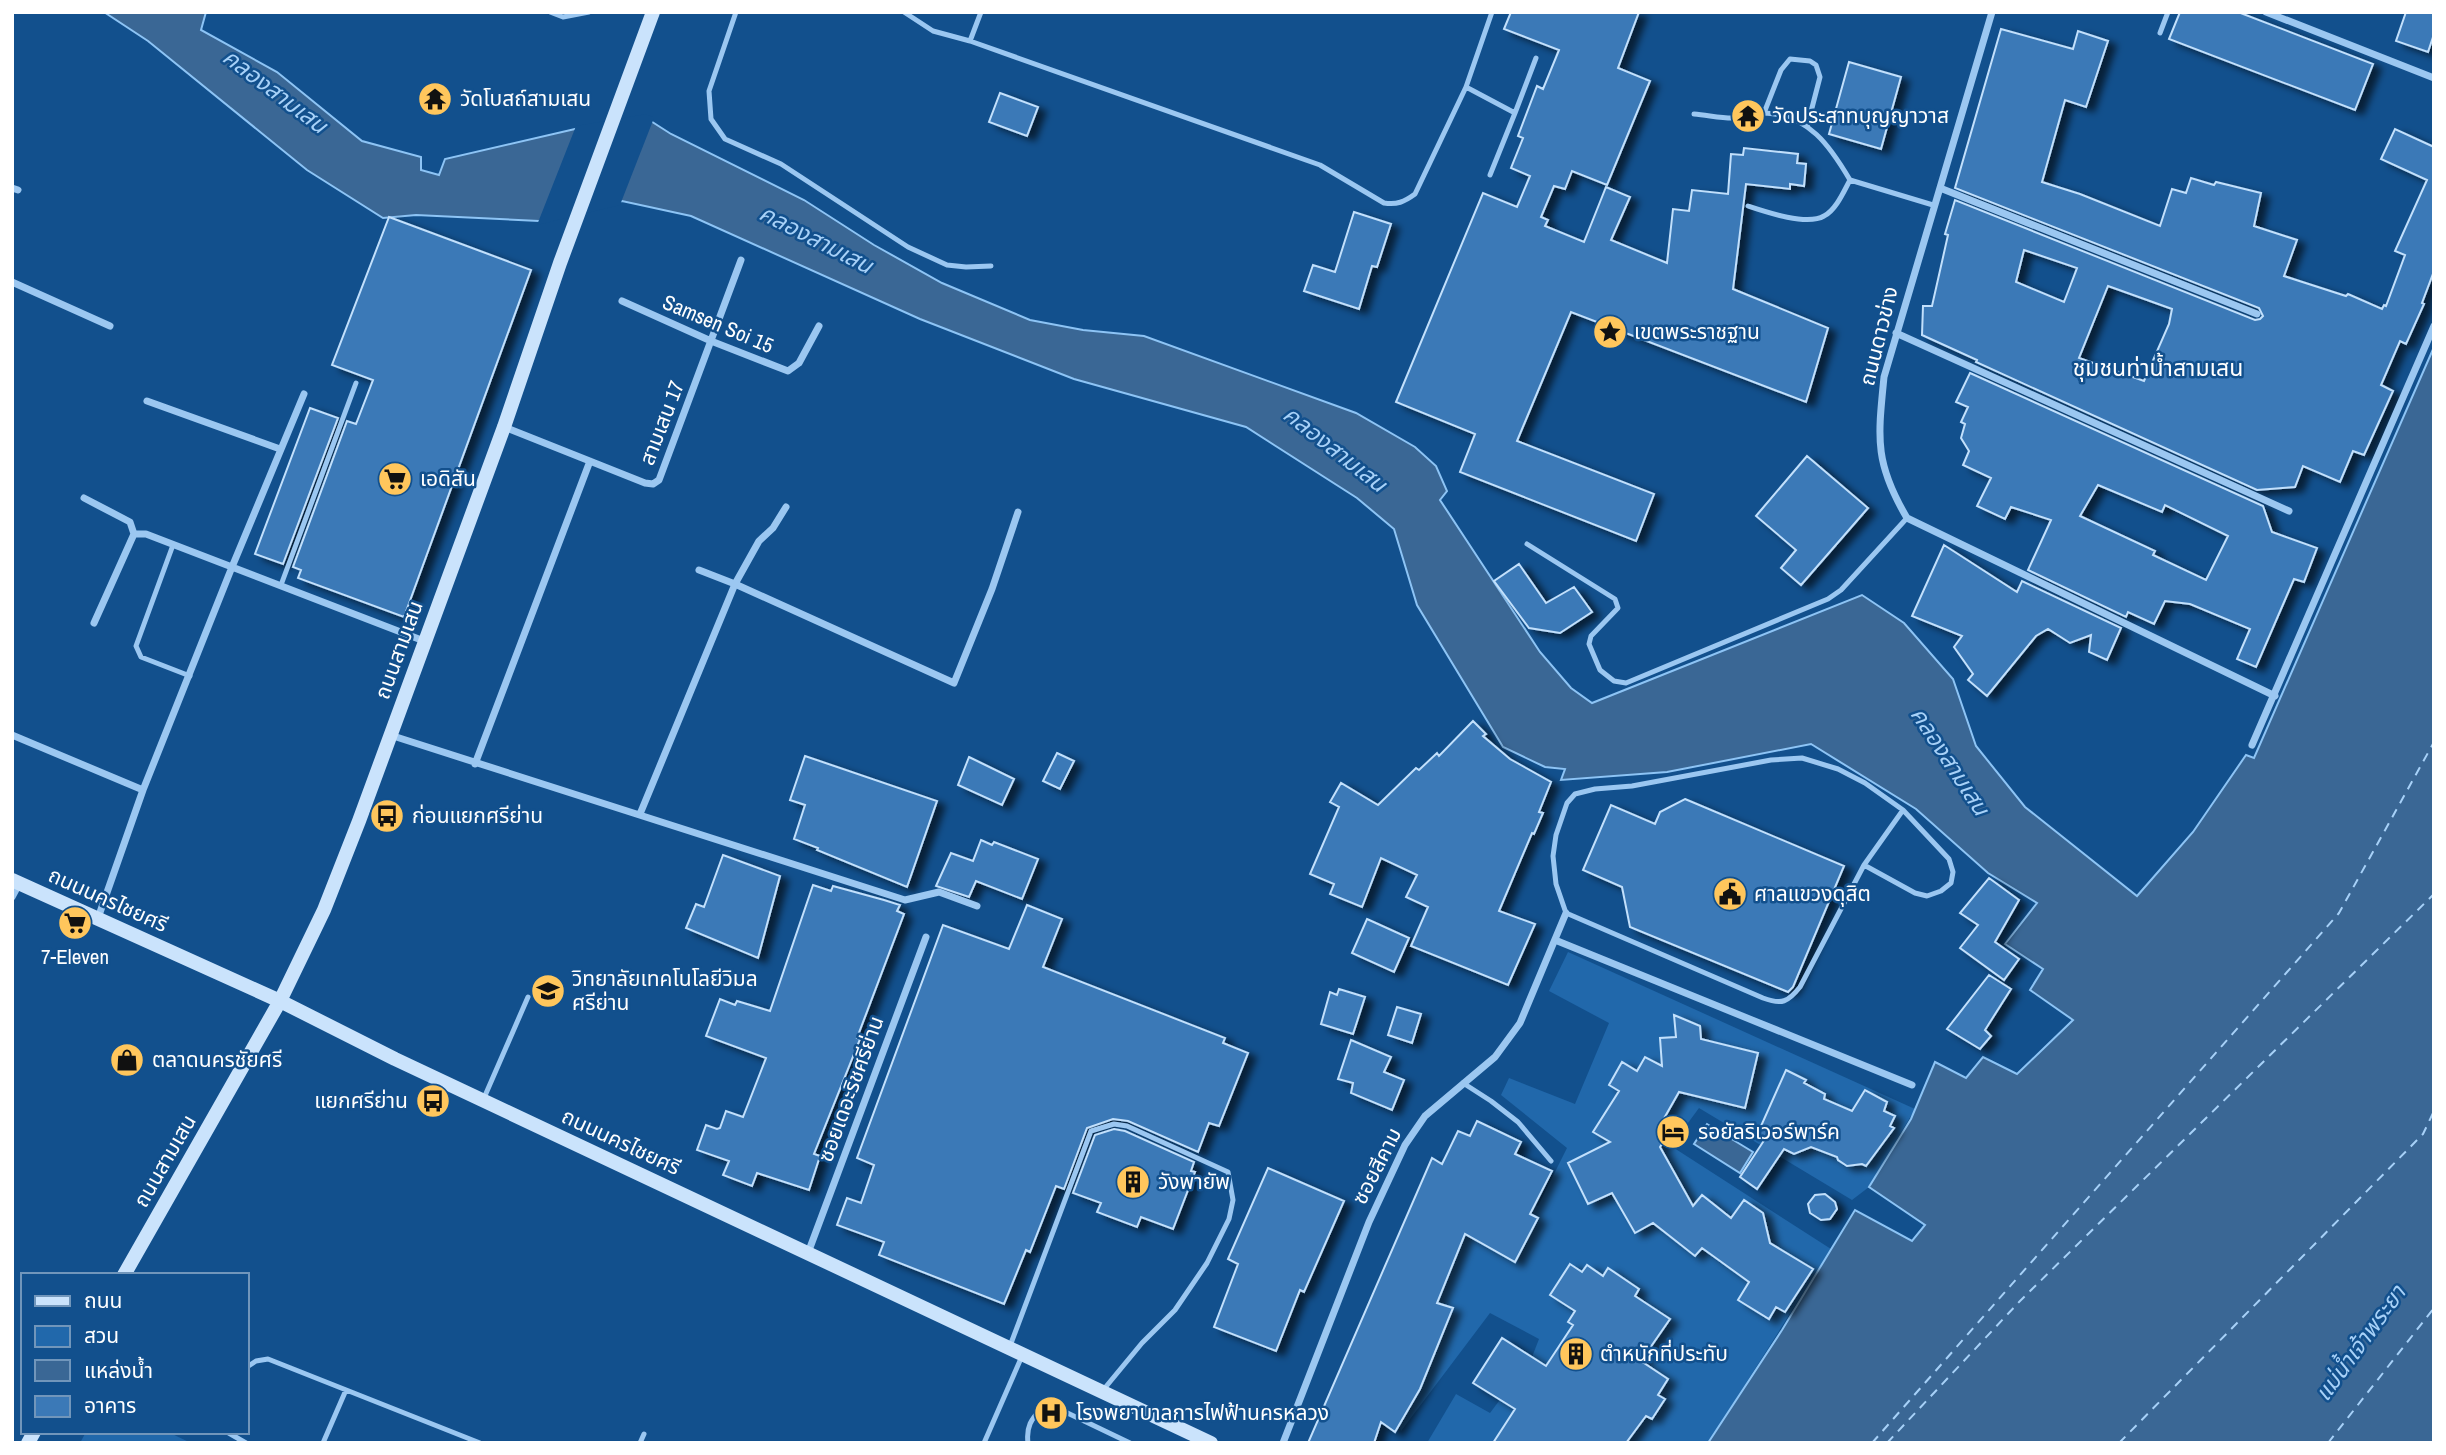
<svg xmlns="http://www.w3.org/2000/svg" width="2446" height="1455" font-family="'Archivo Narrow','Noto Sans Thai',sans-serif">
  <style>
    .green { fill: #2168ab }
    .water { fill: #3a6795; stroke: #8dc4f5; stroke-width: 2 }
    .pier { fill: #12508d }
    .lines { fill: none; stroke-linecap: round; stroke-linejoin: round }
    .ferry { stroke: #a7d1f8; stroke-width: 2; stroke-dasharray: 9 7; stroke-linecap: butt }
    .building { fill: #3b79b7; stroke: #c2e0fc; stroke-width: 2; fill-rule: evenodd; filter: url(#shadow) }
    .lane { stroke: #9bc7f1; stroke-width: 5 }
    .street { stroke: #9bc7f1; stroke-width: 7 }
    .secondary { stroke: #cae3fc; stroke-width: 14 }
    .labels { text-anchor: middle; stroke-width: 5; stroke-linejoin: round; paint-order: stroke }
    .poi-label { font-size: 21px; fill: #fff; stroke: #12508d; text-anchor: start }
    .street-label { font-size: 21px; fill: #fff; stroke: #12508d }
    .water-label { font-size: 23px; font-style: italic; fill: #a7d1f8; stroke: #12508d }
    .neighbourhood-label { font-size: 23px; fill: #fff; stroke: #12508d }
  </style>
  <defs>
    <filter id="shadow"><feDropShadow dx="8" dy="4.5" stdDeviation="3.5" flood-color="#0009"/></filter>
  </defs>
  <rect width="100%" height="100%" fill="#12508d"/>
  <path class="green" d="M 1568,952 L 1915,1109 L 1869,1187 L 1852,1200 L 1699,1108 L 1671,1146 L 1831,1249 L 1708,1443 L 1427,1443 L 1456,1394 L 1490,1413 L 1532,1357 L 1539,1339 L 1490,1313 L 1401,1431 L 1391,1400 L 1469,1171 L 1538,1206 L 1567,1148 L 1501,1095 L 1509,1078 L 1575,1104 L 1609,1023 L 1549,991 Z
    M 86,1432 L 168,1432 L 191,1443 L 80,1443 Z"/>
  <path class="water" d="M 104,12 L 206,12 L 201,30 L 277,72 L 362,141 L 421,157 L 421,170 L 439,175 L 445,159 L 575,129 L 646,118 L 671,134 L 804,200 L 874,245 L 942,283 L 1030,320 L 1083,330 L 1144,336 L 1356,413 L 1415,447 L 1436,466 L 1447,491 L 1440,500 L 1540,652 L 1571,688 L 1592,703 L 1862,595 L 1904,623 L 1953,679 L 1976,746 L 2025,807 L 2137,896 L 2193,832 L 2246,755 L 2254,758 L 2434,347 L 2434,1443 L 1708,1443 L 1782,1330 L 1855,1210 L 1912,1241 L 1925,1225 L 1869,1187 L 1911,1119 L 1935,1062 L 1966,1078 L 1983,1057 L 2017,1074 L 2073,1020 L 2030,990 L 2043,969 L 2005,944 L 2037,903 L 1988,873 L 1916,809 L 1811,744 L 1667,772 L 1561,780 L 1565,769 L 1545,767 L 1503,747 L 1417,605 L 1394,529 L 1357,498 L 1246,427 L 1074,379 L 920,319 L 691,216 L 622,201 L 539,221 L 416,215 L 383,218 L 307,170 L 148,41 Z
    M 1707,1124 L 1753,1152 L 1740,1173 L 1694,1144 Z"/>
  <path class="pier" d="M 647,114 L 654,118 L 620,205 L 537,225 L 576,126 Z"/>
  <g class="lines">
    <path class="ferry" d="M 1872,1443 L 2339,913 L 2434,742
      M 1887,1443 L 2020,1301 L 2434,894
      M 2119,1443 L 2423,1134 L 2434,1111
      M 2328,1443 L 2434,1308"/>
  </g>
  <path class="building" d="M 1511,12 L 1639,12 L 1618,68 L 1650,81 L 1607,185 L 1572,171 L 1565,189 L 1554,186 L 1541,217 L 1548,220 L 1545,226 L 1584,242 L 1606,187 L 1630,197 L 1611,240 L 1667,263 L 1673,209 L 1689,211 L 1692,190 L 1728,194 L 1731,154 L 1743,155 L 1744,148 L 1798,154 L 1797,163 L 1806,164 L 1804,186 L 1790,184 L 1790,189 L 1746,184 L 1733,289 L 1828,328 L 1806,402 L 1571,312 L 1517,441 L 1654,494 L 1636,541 L 1460,472 L 1475,434 L 1396,402 L 1483,193 L 1517,207 L 1530,176 L 1511,168 L 1523,138 L 1518,136 L 1537,86 L 1543,89 L 1559,50 L 1504,29 Z
    M 2180,12 L 2238,12 L 2373,64 L 2355,110 L 2169,39 Z
    M 2406,12 L 2434,12 L 2434,34 L 2428,52 L 2396,41 Z
    M 2001,29 L 2073,49 L 2078,31 L 2108,41 L 2086,107 L 2065,100 L 2042,182 L 2080,194 L 2160,226 L 2172,189 L 2186,193 L 2191,178 L 2214,185 L 2216,182 L 2261,193 L 2254,226 L 2297,240 L 2284,276 L 2346,296 L 2348,294 L 2382,309 L 2384,305 L 2386,306 L 2405,255 L 2395,251 L 2427,180 L 2381,159 L 2395,129 L 2434,147 L 2434,271 L 2422,303 L 2424,304 L 2406,344 L 2400,341 L 2381,385 L 2393,391 L 2364,455 L 2353,451 L 2340,482 L 2303,466 L 2295,487 L 2257,490 L 1976,362 L 1977,360 L 1922,335 L 1923,306 L 1932,306 L 1948,235 L 1945,234 L 1955,200 L 2255,320 L 2260,319 L 2263,316 L 2259,308 L 1955,188 ZM 2024,250 L 2077,268 L 2064,302 L 2016,282 ZM 2108,286 L 2172,309 L 2169,324 L 2144,381 L 2079,358 Z
    M 1849,62 L 1901,77 L 1881,149 L 1829,134 Z
    M 1000,93 L 1038,107 L 1027,136 L 989,122 Z
    M 1354,212 L 1391,224 L 1377,267 L 1372,266 L 1359,309 L 1304,291 L 1313,265 L 1335,272 Z
    M 389,217 L 531,270 L 404,617 L 298,578 L 301,570 L 293,567 L 347,421 L 356,424 L 373,380 L 332,365 Z
    M 1970,373 L 2263,506 L 2272,532 L 2317,548 L 2304,582 L 2294,579 L 2256,667 L 2237,659 L 2250,629 L 2190,604 L 2165,601 L 2154,624 L 2128,612 L 2126,617 L 2028,570 L 2051,520 L 2011,507 L 2005,519 L 1977,506 L 1991,478 L 1963,465 L 1969,451 L 1961,438 L 1965,424 L 1961,422 L 1968,407 L 1956,402 ZM 2098,485 L 2162,512 L 2165,505 L 2228,536 L 2206,580 L 2153,555 L 2155,551 L 2080,516 Z
    M 310,408 L 338,418 L 283,564 L 255,554 Z
    M 1807,456 L 1868,508 L 1801,585 L 1781,568 L 1796,550 L 1756,516 Z
    M 1944,545 L 2017,592 L 2022,581 L 2121,628 L 2107,660 L 2089,652 L 2091,635 L 2070,643 L 2048,629 L 2036,636 L 1987,696 L 1968,680 L 1973,674 L 1954,647 L 1962,636 L 1912,616 Z
    M 1519,564 L 1546,603 L 1574,587 L 1592,612 L 1560,633 L 1529,628 L 1494,581 Z
    M 1473,721 L 1486,734 L 1483,736 L 1510,759 L 1551,782 L 1539,812 L 1543,813 L 1534,834 L 1532,833 L 1499,911 L 1535,924 L 1508,985 L 1411,946 L 1428,907 L 1406,897 L 1417,875 L 1381,858 L 1362,907 L 1330,894 L 1334,884 L 1310,874 L 1339,807 L 1330,802 L 1341,783 L 1378,805 L 1416,768 L 1419,770 L 1437,753 L 1439,756 Z
    M 1057,753 L 1074,761 L 1060,789 L 1043,781 Z
    M 805,756 L 937,801 L 907,887 L 817,850 L 818,848 L 794,839 L 805,805 L 790,800 Z
    M 969,757 L 1014,779 L 1002,805 L 958,785 Z
    M 1685,799 L 1844,866 L 1793,987 L 1788,992 L 1630,927 L 1622,887 L 1583,870 L 1611,805 L 1655,824 L 1660,812 Z
    M 981,840 L 992,845 L 994,842 L 1038,859 L 1022,899 L 976,881 L 969,897 L 936,886 L 951,853 L 973,861 Z
    M 723,855 L 780,876 L 758,958 L 686,928 L 696,904 L 704,907 Z
    M 1989,878 L 2019,900 L 1995,942 L 2019,959 L 2004,980 L 1960,948 L 1978,925 L 1960,913 Z
    M 813,885 L 831,891 L 833,886 L 884,900 L 900,905 L 897,911 L 904,914 L 857,1038 L 860,1039 L 814,1154 L 820,1156 L 809,1190 L 757,1173 L 752,1186 L 723,1175 L 729,1161 L 697,1150 L 706,1125 L 717,1129 L 720,1128 L 726,1111 L 743,1117 L 766,1058 L 706,1036 L 720,999 L 735,1005 L 737,1001 L 770,1011 Z
    M 1027,905 L 1062,919 L 1043,967 L 1225,1038 L 1223,1043 L 1248,1053 L 1219,1126 L 1209,1123 L 1198,1152 L 1128,1121 L 1113,1119 L 1087,1128 L 1064,1189 L 1056,1186 L 1030,1252 L 1026,1250 L 1004,1304 L 879,1255 L 884,1242 L 837,1225 L 847,1198 L 861,1203 L 874,1165 L 857,1158 L 943,925 L 1009,949 Z
    M 1367,919 L 1409,938 L 1394,972 L 1352,953 Z
    M 1989,975 L 2011,989 L 1985,1030 L 1991,1036 L 1980,1049 L 1947,1029 Z
    M 1339,989 L 1365,997 L 1353,1034 L 1321,1024 L 1330,992 L 1337,995 Z
    M 1397,1007 L 1421,1014 L 1412,1043 L 1388,1035 Z
    M 1674,1015 L 1700,1026 L 1701,1039 L 1758,1053 L 1745,1108 L 1679,1092 L 1662,1122 L 1672,1128 L 1660,1147 L 1693,1206 L 1702,1195 L 1731,1218 L 1744,1200 L 1763,1213 L 1770,1243 L 1813,1269 L 1785,1312 L 1776,1307 L 1769,1319 L 1738,1300 L 1749,1282 L 1702,1248 L 1695,1256 L 1653,1223 L 1635,1233 L 1612,1193 L 1588,1204 L 1568,1163 L 1610,1142 L 1593,1132 L 1619,1091 L 1609,1085 L 1622,1062 L 1637,1071 L 1645,1057 L 1662,1066 L 1660,1038 L 1676,1037 Z
    M 1351,1040 L 1391,1057 L 1384,1072 L 1404,1080 L 1392,1110 L 1351,1093 L 1353,1083 L 1338,1079 Z
    M 1786,1070 L 1806,1080 L 1804,1083 L 1825,1094 L 1824,1099 L 1852,1111 L 1865,1090 L 1887,1102 L 1884,1111 L 1895,1116 L 1890,1126 L 1894,1128 L 1866,1166 L 1862,1164 L 1847,1166 L 1838,1160 L 1837,1157 L 1811,1147 L 1794,1154 L 1784,1149 L 1757,1189 L 1740,1177 L 1765,1139 L 1757,1135 Z
    M 1477,1121 L 1521,1142 L 1515,1154 L 1552,1171 L 1530,1214 L 1538,1218 L 1515,1262 L 1465,1234 L 1437,1303 L 1453,1308 L 1420,1389 L 1395,1432 L 1381,1422 L 1374,1443 L 1308,1443 L 1432,1158 L 1442,1164 L 1458,1131 L 1470,1136 Z
    M 1114,1129 L 1125,1131 L 1194,1162 L 1191,1171 L 1195,1172 L 1173,1229 L 1141,1217 L 1137,1227 L 1097,1212 L 1101,1203 L 1073,1193 L 1095,1135 Z
    M 1268,1168 L 1344,1201 L 1304,1292 L 1300,1290 L 1276,1351 L 1214,1327 L 1238,1264 L 1228,1259 Z
    M 1825,1194 L 1835,1202 L 1837,1209 L 1830,1219 L 1821,1220 L 1810,1213 L 1808,1204 L 1815,1195 Z
    M 1570,1264 L 1582,1272 L 1587,1265 L 1603,1276 L 1608,1268 L 1639,1289 L 1635,1296 L 1670,1319 L 1641,1361 L 1668,1379 L 1658,1395 L 1665,1399 L 1652,1419 L 1646,1416 L 1626,1443 L 1493,1443 L 1515,1409 L 1473,1383 L 1502,1338 L 1546,1366 L 1573,1325 L 1568,1322 L 1575,1311 L 1550,1295 Z"/>
  <g class="lines">
    <path class="lane" d="M 550,12 L 563,17 L 589,12
      M 736,12 L 709,91 L 711,119 L 725,139 L 781,164 L 908,247 L 947,265 L 966,267 L 991,266
      M 904,12 L 933,31 L 970,41 L 981,12
      M 2160,33 L 2168,12
      M 970,41 L 1320,165 L 1384,203 C 1397,205 1404,202 1415,194 L 1466,87
      M 1515,113 L 1536,58
      M 1764,113 L 1781,70 L 1790,59 L 1810,61 L 1816,65 L 1820,77 L 1807,127
      M 1694,114 C 1707,115 1720,118 1732,118 C 1743,118 1754,113 1765,113 C 1809,115 1830,146 1850,180 C 1844,191 1836,210 1824,216 C 1807,226 1766,212 1748,206
      M 1490,175 L 1515,113 L 1466,87 L 1492,12
      M 1850,180 L 1933,205
      M 1527,544 L 1615,599 L 1618,608 L 1591,636 L 1589,644 L 1600,670 L 1614,681 L 1626,683 L 1828,599 L 1841,590 L 1907,518
      M 173,545 L 136,646 L 141,657 L 190,676
      M 281,585 L 356,383
      M 1864,865 L 1915,893 L 1927,896 L 1941,891 L 1951,883 L 1953,872 L 1949,859 L 1903,810 L 1865,783 L 1838,769 L 1802,758 L 1771,760 L 1632,786 L 1595,789 L 1575,794 L 1567,803 L 1556,835 L 1553,856 L 1556,884 L 1566,913 L 1763,998 C 1782,1005 1788,1002 1800,987 L 1864,865 L 1903,810
      M 1463,1083 L 1491,1101 L 1518,1122 L 1551,1161
      M 484,1098 L 528,997
      M 1010,1346 L 1091,1131 L 1114,1124 L 1127,1126 L 1228,1172 L 1233,1200 L 1229,1219 L 1207,1263 L 1175,1310 L 1142,1343 L 1104,1389
      M 247,1367 L 256,1361 L 268,1359 L 480,1443
      M 227,1432 L 246,1443
      M 323,1443 L 346,1390
      M 640,1443 L 644,1434
      M 984,1443 L 1022,1356
      M 1028,1443 C 1026,1427 1031,1419 1042,1408 L 1057,1408 L 1130,1443"/>
    <path class="street" d="M 1992,12 L 1884,377 C 1878,438 1874,462 1907,518 L 2275,696
      M 2266,12 L 2434,78
      M 12,188 L 18,190
      M 1940,188 L 2257,314
      M 12,282 L 110,326
      M 622,301 L 711,341 L 788,371 L 799,363 L 819,326
      M 1896,333 L 2289,511
      M 147,401 L 280,449
      M 504,427 L 645,483 L 653,484 L 659,480 L 741,260
      M 84,498 L 130,522 L 134,534
      M 699,570 L 735,584 L 954,683 L 992,589 L 1018,512
      M 94,623 L 134,534 L 146,534 L 424,641
      M 12,735 L 143,790
      M 390,735 L 905,900 L 939,892 L 977,906
      M 2252,745 L 2434,326
      M 475,764 L 590,461
      M 640,814 L 735,584 L 759,541 L 773,528 L 786,507
      M 12,897 L 19,884
      M 98,918 L 143,790 L 232,567 L 304,394
      M 1555,940 L 1912,1085
      M 808,1253 L 926,937
      M 1283,1443 L 1369,1222 L 1405,1145 L 1425,1116 L 1495,1057 L 1520,1023 L 1566,913"/>
    <path class="secondary" d="M 12,880 L 280,1001 L 395,1059 L 1211,1443
      M 124,1275 L 280,1001 L 324,910 L 359,821 L 504,427 L 560,263 L 653,12
      M 28,1443 L 34,1432"/>
  </g>
  <defs>
    <g id="temple-disc" transform="scale(1.75)"><circle r="9.5" fill="#ffc65c" stroke="#12508d"/><path d="M0-6L5-2H3V0L6.5 2.5H4V6H1.5V3h-3V6H-4V2.5H-6.5L-3 0V-2H-5Z" fill="#111"/></g>
    <g id="sight-disc" transform="scale(1.75)"><circle r="9.5" fill="#ffc65c" stroke="#12508d"/><path d="M0-6L1.8-2.2L6-1.7L2.9 1.2L3.7 5.4L0 3.3L-3.7 5.4L-2.9 1.2L-6-1.7L-1.8-2.2Z" fill="#111"/></g>
    <g id="supermarket-disc" transform="scale(1.75)"><circle r="9.5" fill="#ffc65c" stroke="#12508d"/><path d="M-6-5.5h2.5l.6 2H6L4.5 2H-2.5L-4.4-4H-6ZM-1.5 3.2a1.3 1.3 0 1 0 .1 0ZM3 3.2a1.3 1.3 0 1 0 .1 0Z" fill="#111"/></g>
    <g id="bus-disc" transform="scale(1.75)"><circle r="9.5" fill="#ffc65c" stroke="#12508d"/><path d="M-5-6H5V4H4V6H2V4H-2V6H-4V4H-5ZM-3.5-4V0h7V-4ZM-3.5 1.2v1.5H-2V1.2ZM2 1.2v1.5H3.5V1.2Z" fill="#111"/></g>
    <g id="civic-disc" transform="scale(1.75)"><circle r="9.5" fill="#ffc65c" stroke="#12508d"/><path d="M-.6-6.5H3V-4.5H.6V-3L4-1V1h2V6H-6V1h2V-1L-.6-3ZM-1.2 2.5V6h2.4V2.5Z" fill="#111"/></g>
    <g id="university-disc" transform="scale(1.75)"><circle r="9.5" fill="#ffc65c" stroke="#12508d"/><path d="M0-5L7-2L0 1L-7-2ZM-4 1L0 2.5L4 1V4Q0 6-4 4Z" fill="#111"/></g>
    <g id="shop-disc" transform="scale(1.75)"><circle r="9.5" fill="#ffc65c" stroke="#12508d"/><path d="M-5-2.5h2.3a2.7 3.5 0 0 1 5.4 0H5L5.5 6h-11ZM-1.5-2.5h3a1.5 2.3 0 0 0-3 0Z" fill="#111"/></g>
    <g id="hotel-disc" transform="scale(1.75)"><circle r="9.5" fill="#ffc65c" stroke="#12508d"/><path d="M-6-4.5h1.5V1H6V5H4.5V3h-9V5H-6ZM-4 0a1.8 1.8 0 1 1 3.6 0ZM.5 0V-2.5h3Q6-2.5 6 0Z" fill="#111"/></g>
    <g id="building-disc" transform="scale(1.75)"><circle r="9.5" fill="#ffc65c" stroke="#12508d"/><path d="M-4-6H4V6H1V3H-1V6H-4ZM-2.5-4.3h1.7v1.8h-1.7ZM.8-4.3h1.7v1.8H.8ZM-2.5-1h1.7V.8h-1.7ZM.8-1h1.7V.8H.8Z" fill="#111"/></g>
    <g id="hospital-disc" transform="scale(1.75)"><circle r="9.5" fill="#ffc65c" stroke="#12508d"/><path d="M-5-5h3v3.5h4V-5h3V5h-3V1.5h-4V5h-3Z" fill="#111"/></g>
  </defs>
  <g fill-rule="evenodd">
    <use href="#temple-disc" x="435" y="99"/>
    <use href="#temple-disc" x="1748" y="116"/>
    <use href="#sight-disc" x="1610" y="332"/>
    <use href="#supermarket-disc" x="395" y="479"/>
    <use href="#bus-disc" x="387" y="816"/>
    <use href="#civic-disc" x="1730" y="894"/>
    <use href="#supermarket-disc" x="75" y="923"/>
    <use href="#university-disc" x="548" y="991"/>
    <use href="#shop-disc" x="127" y="1060"/>
    <use href="#bus-disc" x="433" y="1101"/>
    <use href="#hotel-disc" x="1673" y="1132"/>
    <use href="#building-disc" x="1133" y="1182"/>
    <use href="#building-disc" x="1576" y="1354"/>
    <use href="#hospital-disc" x="1051" y="1413"/>
  </g>
  <g class="labels">
    <g class="poi-label">
      <text x="460" y="106">วัดโบสถ์สามเสน</text>
      <text x="1772" y="123">วัดประสาทบุญญาวาส</text>
      <text x="1634" y="339">เขตพระราชฐาน</text>
      <text x="420" y="486">เอดิสัน</text>
      <text x="412" y="823">ก่อนแยกศรีย่าน</text>
      <text x="1754" y="901">ศาลแขวงดุสิต</text>
      <text x="75" y="964" text-anchor="middle">7-Eleven</text>
      <text x="572" y="986">วิทยาลัยเทคโนโลยีวิมล<tspan x="572" dy="24">ศรีย่าน</tspan></text>
      <text x="152" y="1067">ตลาดนครชัยศรี</text>
      <text x="408" y="1108" text-anchor="end">แยกศรีย่าน</text>
      <text x="1698" y="1139">รอยัลริเวอร์พาร์ค</text>
      <text x="1158" y="1189">วังพายัพ</text>
      <text x="1600" y="1361">ตำหนักที่ประทับ</text>
      <text x="1076" y="1420">โรงพยาบาลการไฟฟ้านครหลวง</text>
    </g>
    <g class="street-label">
      <text transform="translate(718 324) rotate(23)" y="7">Samsen Soi 15</text>
      <text transform="translate(1879 336) rotate(-76)" y="7">ถนนดาวข่าง</text>
      <text transform="translate(662 423) rotate(-69)" y="7">สามเสน 17</text>
      <text transform="translate(399 650) rotate(-70)" y="7">ถนนสามเสน</text>
      <text transform="translate(108 900) rotate(24)" y="7">ถนนนครไชยศรี</text>
      <text transform="translate(851 1089) rotate(-70)" y="7">ซอยเดอะริชศรีย่าน</text>
      <text transform="translate(621 1142) rotate(25)" y="7">ถนนนครไชยศรี</text>
      <text transform="translate(165 1161) rotate(-60)" y="7">ถนนสามเสน</text>
      <text transform="translate(1377 1166) rotate(-63)" y="7">ซอยสีคาม</text>
    </g>
    <g class="water-label">
      <text transform="translate(275 91) rotate(37)" y="8">คลองสามเสน</text>
      <text transform="translate(816 239) rotate(27)" y="8">คลองสามเสน</text>
      <text transform="translate(1335 449) rotate(38)" y="8">คลองสามเสน</text>
      <text transform="translate(1950 761) rotate(57)" y="8">คลองสามเสน</text>
      <text transform="translate(2360 1343) rotate(-54)" y="8">แม่น้ำเจ้าพระยา</text>
    </g>
    <g class="neighbourhood-label">
      <text x="2158" y="376">ชุมชนท่าน้ำสามเสน</text>
    </g>
  </g>
  <rect width="2446" height="1455" fill="none" stroke="#ffffff" stroke-width="28"/>
  <rect x="21" y="1273" width="228" height="161" fill="#12508d" stroke="#7196bb" stroke-width="2"/>
  <rect x="35" y="1296" width="35" height="10" fill="#cae3fc" stroke="#7196bb" stroke-width="2"/>
  <text x="84" y="1308" font-size="21" fill="#ffffff">ถนน</text>
  <rect x="35" y="1326" width="35" height="21" fill="#2168ab" stroke="#7196bb" stroke-width="2"/>
  <text x="84" y="1343" font-size="21" fill="#ffffff">สวน</text>
  <rect x="35" y="1360" width="35" height="21" fill="#3a6795" stroke="#7196bb" stroke-width="2"/>
  <text x="84" y="1378" font-size="21" fill="#ffffff">แหล่งน้ำ</text>
  <rect x="35" y="1396" width="35" height="21" fill="#3b79b7" stroke="#7196bb" stroke-width="2"/>
  <text x="84" y="1413" font-size="21" fill="#ffffff">อาคาร</text>
</svg>
